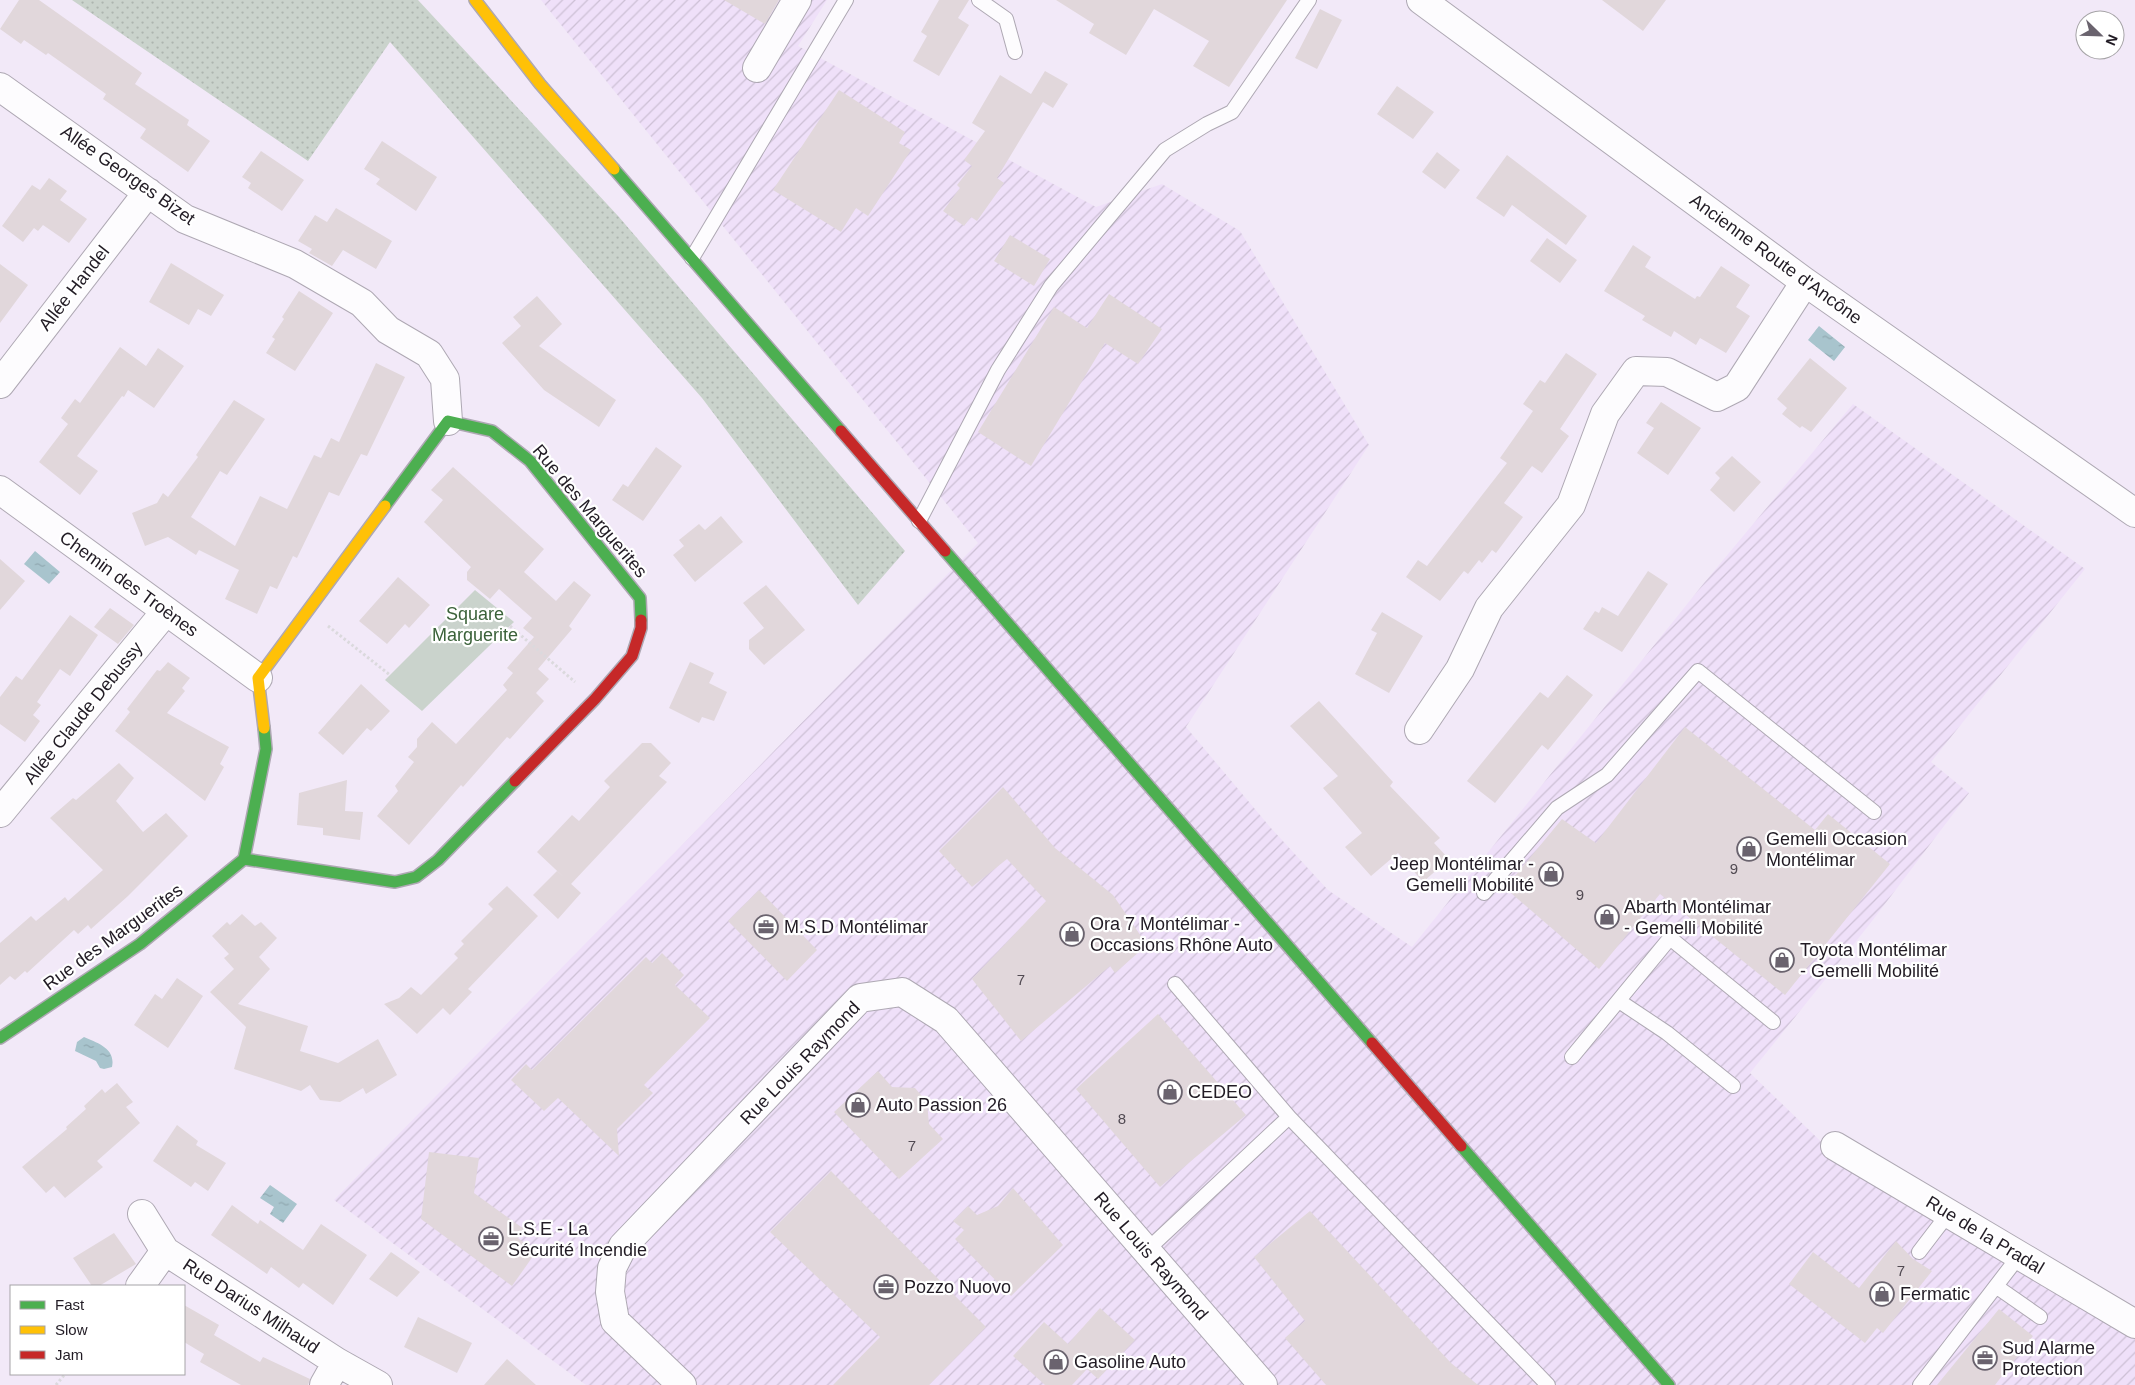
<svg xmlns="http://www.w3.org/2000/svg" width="2135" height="1385" font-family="Arial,sans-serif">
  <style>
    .industrial { fill: url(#industrial-furrows) }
    .grass { fill: url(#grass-dots) }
    .green { fill: #cad3cc }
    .water { fill: url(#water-ripples) }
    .building { fill: #e1d7db }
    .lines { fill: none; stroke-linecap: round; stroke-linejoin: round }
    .lane-casing { stroke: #aea8b3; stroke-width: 16 }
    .street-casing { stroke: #aea8b3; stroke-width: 30 }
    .fast-casing { stroke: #aea8b3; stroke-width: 14 }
    .slow-casing { stroke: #aea8b3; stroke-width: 14 }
    .jam-casing { stroke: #aea8b3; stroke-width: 14 }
    .path { stroke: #dbd9dd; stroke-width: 3; stroke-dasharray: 2.5 2.5; stroke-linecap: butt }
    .lane { stroke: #fdfcfe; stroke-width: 14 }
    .street { stroke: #fdfcfe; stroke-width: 28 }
    .fast { stroke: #4caf50; stroke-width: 11 }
    .slow { stroke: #ffc107; stroke-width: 11 }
    .jam { stroke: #c62828; stroke-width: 11 }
    .labels { text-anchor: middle; stroke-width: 4.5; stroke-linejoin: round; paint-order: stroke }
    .number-label { font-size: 15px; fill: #514a52 }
    .street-label { font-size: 18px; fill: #211b24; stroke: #fff }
    .park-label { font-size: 18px; fill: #3b623a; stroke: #fff }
    .poi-label { font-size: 18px; fill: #211b24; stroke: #fff; text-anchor: start }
  </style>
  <defs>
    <pattern id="industrial-furrows" width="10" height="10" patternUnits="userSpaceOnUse" patternTransform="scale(1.25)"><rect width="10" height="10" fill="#efe0f9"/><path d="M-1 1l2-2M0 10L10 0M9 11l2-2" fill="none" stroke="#cdc0d5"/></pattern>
    <pattern id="grass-dots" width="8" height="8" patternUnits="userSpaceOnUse" patternTransform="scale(1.25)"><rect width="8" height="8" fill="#cad3cc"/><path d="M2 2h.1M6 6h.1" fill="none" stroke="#adb5af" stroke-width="1.8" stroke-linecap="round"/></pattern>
    <pattern id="water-ripples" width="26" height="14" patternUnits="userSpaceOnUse" patternTransform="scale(1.25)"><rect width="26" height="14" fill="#a8c4cd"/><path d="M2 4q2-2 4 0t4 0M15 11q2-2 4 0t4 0" fill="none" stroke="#90a8b0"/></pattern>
  </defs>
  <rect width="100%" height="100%" fill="#f2e9f8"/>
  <path class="industrial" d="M 541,0 L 827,0 L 798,46 L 1096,207 L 1162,184 L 1240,231 L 1369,445 L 1186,727 L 1270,827 L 1328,890 L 1412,947 L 1704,583 L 1853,404 L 2085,569 L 1931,762 L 1969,793 L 1869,925 L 1750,1073 L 1838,1158 L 2135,1322 L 2135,1385 L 586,1385 L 334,1200 L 978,543 Z"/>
  <path class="grass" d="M 72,0 L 418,0 L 619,217 L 905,551 L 858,605 L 702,398 L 390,42 L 308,161 Z"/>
  <path class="green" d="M 475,590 L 514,622 L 422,711 L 385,680 Z"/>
  <path class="water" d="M 1819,326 L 1845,347 L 1834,361 L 1808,340 Z
    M 35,551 L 60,572 L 49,584 L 24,564 Z
    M 84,1037 C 97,1043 116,1048 112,1067 L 104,1069 L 100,1068 L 96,1061 L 75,1051 L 77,1042 Z
    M 270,1185 L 297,1204 L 283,1223 L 270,1214 L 274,1207 L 260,1198 Z"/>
  <path class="building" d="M 19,0 L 39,0 L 142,73 L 135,84 L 189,120 L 187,125 L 210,141 L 188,172 L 140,138 L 146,129 L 103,99 L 106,94 L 48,53 L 46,55 L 24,40 L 21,44 L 0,29 Z
    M 724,0 L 779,0 L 765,24 Z
    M 939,0 L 969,0 L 958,18 L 969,25 L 939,76 L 913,61 L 927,36 L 921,32 Z
    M 1056,0 L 1287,0 L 1229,87 L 1193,66 L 1209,41 L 1154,9 L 1126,55 L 1089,33 L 1094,24 Z
    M 1602,0 L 1666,0 L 1643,31 Z
    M 1320,9 L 1342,20 L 1317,69 L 1295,58 Z
    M 1045,71 L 1068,84 L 1053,108 L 1043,102 L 997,178 L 1004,183 L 977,221 L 971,217 L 964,226 L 943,211 L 960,188 L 957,185 L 972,166 L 964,160 L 985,131 L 972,123 L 1000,75 L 1031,94 Z
    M 1397,86 L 1434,112 L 1413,139 L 1377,114 Z
    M 839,90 L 905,132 L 899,143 L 911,150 L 868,216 L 856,208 L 841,232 L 773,190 Z
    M 382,141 L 437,177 L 416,211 L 376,184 L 380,179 L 364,169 Z
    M 261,151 L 304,180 L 282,211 L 248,188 L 251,183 L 242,177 Z
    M 1437,152 L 1460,170 L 1445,189 L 1422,172 Z
    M 1507,155 L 1587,216 L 1566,245 L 1512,205 L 1504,217 L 1476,198 Z
    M 49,178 L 67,191 L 60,200 L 87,219 L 69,243 L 43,225 L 38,231 L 34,228 L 23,242 L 2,226 L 32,185 L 40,190 Z
    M 336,208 L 392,241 L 376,269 L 343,250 L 332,266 L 309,253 L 312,249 L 298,241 L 315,215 L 327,222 Z
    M 1010,235 L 1050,259 L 1034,286 L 994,261 Z
    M 1547,238 L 1577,260 L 1560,283 L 1530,261 Z
    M 1633,245 L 1651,257 L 1645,267 L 1695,299 L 1697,296 L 1700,297 L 1721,266 L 1750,285 L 1736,307 L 1750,316 L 1726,353 L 1700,338 L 1696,345 L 1674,331 L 1671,337 L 1642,320 L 1645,316 L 1604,291 Z
    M 171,263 L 224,295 L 211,316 L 198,309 L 189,325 L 149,302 Z
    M 0,264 L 28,285 L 0,323 Z
    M 299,291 L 333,313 L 295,371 L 266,353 L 275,339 L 272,337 L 284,319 L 282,317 Z
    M 1109,294 L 1162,329 L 1138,364 L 1105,343 L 1031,466 L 978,432 L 1054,307 L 1087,328 Z
    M 537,296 L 562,324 L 539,346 L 616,400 L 599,427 L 544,390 L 502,343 L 521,326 L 513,317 Z
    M 120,347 L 146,366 L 158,348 L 184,366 L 154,408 L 128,390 L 124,397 L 122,396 L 77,456 L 98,471 L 80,495 L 39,462 L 68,424 L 61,418 L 75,399 L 80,403 Z
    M 1566,353 L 1597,374 L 1560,429 L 1569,436 L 1542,473 L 1532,466 L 1504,503 L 1523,517 L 1496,553 L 1492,550 L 1482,563 L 1479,560 L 1468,574 L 1464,571 L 1440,601 L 1406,577 L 1418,560 L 1427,566 L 1507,463 L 1500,458 L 1533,411 L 1523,404 L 1540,380 L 1545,383 Z
    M 1810,358 L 1847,388 L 1811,432 L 1802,426 L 1800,428 L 1782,414 L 1787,408 L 1777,399 Z
    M 376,363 L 405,377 L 367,456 L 361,454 L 339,496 L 329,492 L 297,558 L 293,556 L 277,589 L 270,586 L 257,614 L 225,599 L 239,570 L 199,550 L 196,555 L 168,537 L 145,546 L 132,513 L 157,503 L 163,493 L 168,497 L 198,457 L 196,455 L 234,400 L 265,419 L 227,475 L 220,471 L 191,517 L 235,546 L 260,496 L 287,509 L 314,455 L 321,458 L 331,438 L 339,442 Z
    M 1661,402 L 1701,428 L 1668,475 L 1637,453 L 1654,428 L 1646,423 Z
    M 656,447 L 682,466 L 643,521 L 612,500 L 623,484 L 628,487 Z
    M 1732,456 L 1761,482 L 1734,512 L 1710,490 L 1720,478 L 1715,473 Z
    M 453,467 L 544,549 L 524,572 L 556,601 L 574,581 L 591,595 L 569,626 L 572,629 L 538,669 L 549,679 L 536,693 L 544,701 L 510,739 L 507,737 L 463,787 L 461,785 L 409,845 L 377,816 L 398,791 L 395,786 L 414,762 L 408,757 L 417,747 L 417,739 L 432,722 L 456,744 L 507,690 L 503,685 L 513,673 L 507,668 L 534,637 L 523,628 L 532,618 L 499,589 L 490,599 L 467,580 L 467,572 L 471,567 L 424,522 L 443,500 L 431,490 Z
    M 721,516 L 743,542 L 695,582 L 673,555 L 684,546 L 679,540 L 699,524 L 705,530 Z
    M 0,559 L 25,581 L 0,610 Z
    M 1648,571 L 1668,584 L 1622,652 L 1583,629 L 1595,611 L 1599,613 L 1602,607 L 1618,616 Z
    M 398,577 L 430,605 L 409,628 L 405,624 L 387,644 L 359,621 Z
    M 766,585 L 805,630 L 764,665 L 749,649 L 749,640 L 764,628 L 743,603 Z
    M 110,608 L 134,625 L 118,644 L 94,627 Z
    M 1382,612 L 1423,636 L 1389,693 L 1355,674 L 1377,633 L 1371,630 Z
    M 70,615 L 98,635 L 70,676 L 60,669 L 37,702 L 41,705 L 33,715 L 40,721 L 25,742 L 0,724 L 0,697 L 16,676 L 22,680 Z
    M 168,662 L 190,678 L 182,688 L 185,691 L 167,713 L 229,747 L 220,764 L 224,767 L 205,801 L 115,731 L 130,712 L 127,709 L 157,670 L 160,671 Z
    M 690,662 L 714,673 L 709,683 L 727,692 L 714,721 L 702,717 L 699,723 L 669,708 Z
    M 1567,675 L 1593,695 L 1548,750 L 1542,745 L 1495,803 L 1467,781 L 1540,692 L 1548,698 Z
    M 361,684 L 390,711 L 371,731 L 367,728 L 343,755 L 318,733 Z
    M 1319,701 L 1393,782 L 1390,786 L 1440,838 L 1434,843 L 1449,859 L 1423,882 L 1398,853 L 1371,876 L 1345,847 L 1362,833 L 1323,788 L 1338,776 L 1290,726 Z
    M 1685,727 L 1815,830 L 1828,814 L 1890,864 L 1785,995 L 1660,894 L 1599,969 L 1505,888 L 1562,819 L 1596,843 Z
    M 642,743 L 651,743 L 671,763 L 659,776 L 667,782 L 571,884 L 537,852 L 572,815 L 579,821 L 610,787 L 604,781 Z
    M 119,763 L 134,778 L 116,801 L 143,832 L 166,813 L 188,836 L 128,896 L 91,929 L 88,925 L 78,934 L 74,930 L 27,973 L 25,971 L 15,980 L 10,976 L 0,985 L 0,943 L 31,916 L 36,921 L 65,897 L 68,901 L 103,870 L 50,818 L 73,798 L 76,800 Z
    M 347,780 L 345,811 L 363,812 L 360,840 L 323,835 L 323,828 L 297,825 L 299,793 Z
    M 1003,787 L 1055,848 L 1113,895 L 1147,945 L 1115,973 L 1110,966 L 1021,1041 L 972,979 L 1046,901 L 1007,859 L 972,887 L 939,851 Z
    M 557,871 L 581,893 L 558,919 L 533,895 Z
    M 507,886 L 538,916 L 468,989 L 472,992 L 450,1015 L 443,1008 L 417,1034 L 384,1004 L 399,998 L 411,987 L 421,995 L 458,958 L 454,954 L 464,944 L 461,941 L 493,909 L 488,904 Z
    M 759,890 L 817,950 L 787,981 L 728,921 Z
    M 242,914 L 255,926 L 261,922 L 277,938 L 259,957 L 270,969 L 238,1004 L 308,1026 L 300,1051 L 338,1063 L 378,1039 L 397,1075 L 366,1094 L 363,1088 L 340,1102 L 320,1100 L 310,1085 L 301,1091 L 234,1069 L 246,1027 L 210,992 L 234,969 L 224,958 L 229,954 L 212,936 L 227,922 L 230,925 Z
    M 662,953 L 684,975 L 675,985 L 710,1018 L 644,1085 L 653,1093 L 617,1129 L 619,1156 L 558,1098 L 544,1111 L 511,1080 L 526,1064 L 532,1070 L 646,957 L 652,963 Z
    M 177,978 L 203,996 L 168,1048 L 134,1025 L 155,994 L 162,999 Z
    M 1158,1014 L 1246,1115 L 1160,1187 L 1076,1089 Z
    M 878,1071 L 892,1087 L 915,1088 L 927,1102 L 929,1124 L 943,1139 L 899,1179 L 834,1112 Z
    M 117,1083 L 133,1102 L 126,1107 L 140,1123 L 97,1161 L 103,1167 L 65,1198 L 54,1186 L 46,1193 L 22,1167 L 67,1129 L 66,1127 L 86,1109 L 84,1106 L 102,1089 L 105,1093 Z
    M 177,1125 L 198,1141 L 196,1145 L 226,1163 L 208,1191 L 195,1182 L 191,1187 L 153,1161 Z
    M 429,1152 L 479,1158 L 474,1193 L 524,1229 L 518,1238 L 536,1252 L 512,1286 L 421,1219 Z
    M 831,1171 L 986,1327 L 929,1385 L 833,1385 L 880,1337 L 770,1232 Z
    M 1013,1188 L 1063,1245 L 1011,1296 L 955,1239 L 964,1230 L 953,1221 L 968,1206 L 977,1215 L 998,1206 Z
    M 232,1205 L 258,1224 L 260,1220 L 303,1250 L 321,1224 L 367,1255 L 333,1305 L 303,1283 L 299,1288 L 271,1267 L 267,1274 L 211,1235 Z
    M 1310,1211 L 1451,1363 L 1478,1385 L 1326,1385 L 1285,1338 L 1305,1321 L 1254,1257 Z
    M 114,1233 L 136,1264 L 99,1286 L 92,1286 L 73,1258 Z
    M 1896,1241 L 1913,1259 L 1932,1271 L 1883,1333 L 1877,1328 L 1865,1343 L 1789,1284 L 1813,1252 L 1859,1288 Z
    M 391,1252 L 420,1272 L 397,1297 L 369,1279 Z
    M 184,1305 L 219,1325 L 214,1335 L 260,1362 L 263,1357 L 310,1379 L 308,1385 L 241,1385 L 200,1362 L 204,1354 L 184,1342 Z
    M 1100,1308 L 1135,1340 L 1098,1379 L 1087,1369 L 1072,1385 L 1045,1385 L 1013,1356 L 1044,1322 L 1068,1344 Z
    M 1999,1309 L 2033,1336 L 1995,1385 L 1937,1385 Z
    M 418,1317 L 472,1343 L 457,1373 L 404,1347 Z
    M 507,1359 L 536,1385 L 484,1385 Z"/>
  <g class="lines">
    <g class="lane-casing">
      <path id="lane" d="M 979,0 L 1006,19 L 1015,52
        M 692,258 L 846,0
        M 919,521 L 998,370 L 1051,286 L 1165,150 L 1207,124 L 1232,112 L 1309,0
        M 1484,893 L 1557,808 L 1607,775 L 1698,671 L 1874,812
        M 1175,984 L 1289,1117
        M 1619,1001 L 1667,1033 L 1733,1086
        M 1572,1057 L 1670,938 L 1773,1022
        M 1146,1251 L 1289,1117 L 1548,1385
        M 1919,1252 L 1948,1214
        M 1997,1287 L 2040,1317
        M 1920,1385 L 2019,1256"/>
    </g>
    <g class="street-casing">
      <path id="street" d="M 1421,0 L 1805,282 L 2135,513
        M 757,68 L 797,0
        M 0,87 L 185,219 L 295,264 L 362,303 L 388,330 L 429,354 L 445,379 L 448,421
        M 0,384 L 148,192
        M 0,490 L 258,678
        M 1419,730 L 1460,669 L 1489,608 L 1571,505 L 1605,414 L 1636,371 L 1667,372 L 1717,397 L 1737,387 L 1805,282
        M 0,813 L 166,611
        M 1835,1146 L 2135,1324
        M 142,1214 L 165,1251
        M 140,1286 L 165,1251 L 337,1362 L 378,1385
        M 324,1385 L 337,1362
        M 682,1385 L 615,1321 L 610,1292 L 612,1268 L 623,1246 L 860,998 L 902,992 L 946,1020 L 1263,1385"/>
    </g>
    <g class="fast-casing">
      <path id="fast" d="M 614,169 L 841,431
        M 385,506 L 448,421 L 492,431 L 530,461 L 640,598 L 641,620
        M 945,551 L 1372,1043
        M 244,859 L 395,882 L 416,877 L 438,860 L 515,781
        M 0,1038 L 140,944 L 244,859 L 266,749 L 264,728
        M 1461,1146 L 1669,1385"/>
    </g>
    <g class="slow-casing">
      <path id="slow" d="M 475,0 L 540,84 L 614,169
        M 264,728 L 258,678 L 385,506"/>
    </g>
    <g class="jam-casing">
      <path id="jam" d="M 841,431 L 945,551
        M 515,781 L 595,699 L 632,656 L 641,628 L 641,620
        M 1372,1043 L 1461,1146"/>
    </g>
    <path class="path" d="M 328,626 L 390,675
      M 510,626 L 575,682
      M 56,1385 L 65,1374"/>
    <use href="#lane" class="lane"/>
    <use href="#street" class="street"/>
    <use href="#fast" class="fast"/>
    <use href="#slow" class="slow"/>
    <use href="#jam" class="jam"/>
  </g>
  <defs>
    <g id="shop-ring" transform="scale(1.25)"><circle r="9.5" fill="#fff" stroke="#6a636e" stroke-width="1.5"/><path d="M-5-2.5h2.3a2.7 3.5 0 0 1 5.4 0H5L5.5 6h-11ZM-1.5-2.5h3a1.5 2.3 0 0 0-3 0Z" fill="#6a636e"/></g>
    <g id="office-ring" transform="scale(1.25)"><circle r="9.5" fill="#fff" stroke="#6a636e" stroke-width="1.5"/><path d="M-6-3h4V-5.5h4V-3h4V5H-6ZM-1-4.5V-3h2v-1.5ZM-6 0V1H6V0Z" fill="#6a636e"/></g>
  </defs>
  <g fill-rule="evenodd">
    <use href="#shop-ring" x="1749" y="849"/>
    <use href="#shop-ring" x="1551" y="874"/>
    <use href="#shop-ring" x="1607" y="917"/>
    <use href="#office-ring" x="766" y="927"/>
    <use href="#shop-ring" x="1072" y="934"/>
    <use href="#shop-ring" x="1782" y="960"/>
    <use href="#shop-ring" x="1170" y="1092"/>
    <use href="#shop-ring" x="858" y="1105"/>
    <use href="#office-ring" x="491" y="1239"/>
    <use href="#office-ring" x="886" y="1287"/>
    <use href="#shop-ring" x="1882" y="1294"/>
    <use href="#office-ring" x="1985" y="1358"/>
    <use href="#shop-ring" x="1056" y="1362"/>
  </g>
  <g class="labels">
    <g class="number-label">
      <text x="1734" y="874">9</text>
      <text x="1580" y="900">9</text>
      <text x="1021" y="985">7</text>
      <text x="1122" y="1124">8</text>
      <text x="912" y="1151">7</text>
      <text x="1901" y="1276">7</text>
    </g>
    <g class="street-label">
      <text transform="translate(128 175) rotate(35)" y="6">Allée Georges Bizet</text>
      <text transform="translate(1776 259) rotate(36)" y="6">Ancienne Route d'Ancône</text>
      <text transform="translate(74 288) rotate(-52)" y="6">Allée Handel</text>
      <text transform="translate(590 511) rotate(50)" y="6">Rue des Marguerites</text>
      <text transform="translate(129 584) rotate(36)" y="6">Chemin des Troènes</text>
      <text transform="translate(83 713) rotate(-51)" y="6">Allée Claude Debussy</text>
      <text transform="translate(113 937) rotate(-36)" y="6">Rue des Marguerites</text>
      <text transform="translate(800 1063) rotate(-46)" y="6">Rue Louis Raymond</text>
      <text transform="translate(1985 1235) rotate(31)" y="6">Rue de la Pradal</text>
      <text transform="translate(1151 1256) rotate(49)" y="6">Rue Louis Raymond</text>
      <text transform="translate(251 1306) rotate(33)" y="6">Rue Darius Milhaud</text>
    </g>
    <g class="park-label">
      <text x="475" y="620">Square<tspan x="475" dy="21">Marguerite</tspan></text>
    </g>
    <g class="poi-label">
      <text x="1766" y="845">Gemelli Occasion<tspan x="1766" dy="21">Montélimar</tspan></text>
      <text x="1534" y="870" text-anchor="end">Jeep Montélimar -<tspan x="1534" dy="21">Gemelli Mobilité</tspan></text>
      <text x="1624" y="913">Abarth Montélimar<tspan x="1624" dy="21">- Gemelli Mobilité</tspan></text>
      <text x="1090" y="930">Ora 7 Montélimar -<tspan x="1090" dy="21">Occasions Rhône Auto</tspan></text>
      <text x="784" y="933">M.S.D Montélimar</text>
      <text x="1800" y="956">Toyota Montélimar<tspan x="1800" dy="21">- Gemelli Mobilité</tspan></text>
      <text x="1188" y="1098">CEDEO</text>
      <text x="876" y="1111">Auto Passion 26</text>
      <text x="508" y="1235">L.S.E - La<tspan x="508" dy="21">Sécurité Incendie</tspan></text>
      <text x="904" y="1293">Pozzo Nuovo</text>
      <text x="1900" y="1300">Fermatic</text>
      <text x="2002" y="1354">Sud Alarme<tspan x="2002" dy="21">Protection</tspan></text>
      <text x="1074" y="1368">Gasoline Auto</text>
    </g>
  </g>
  <rect x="10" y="1285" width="175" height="90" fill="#ffffff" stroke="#a6a4a7"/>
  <rect x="20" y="1301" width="25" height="8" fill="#4caf50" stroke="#a6a4a7"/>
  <text x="55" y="1310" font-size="15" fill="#211b24">Fast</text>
  <rect x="20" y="1326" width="25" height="8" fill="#ffc107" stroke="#a6a4a7"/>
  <text x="55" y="1335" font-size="15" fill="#211b24">Slow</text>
  <rect x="20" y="1351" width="25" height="8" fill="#c62828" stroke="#a6a4a7"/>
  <text x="55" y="1360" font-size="15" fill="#211b24">Jam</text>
  <g transform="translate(2100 35) rotate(113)"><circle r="24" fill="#ffffff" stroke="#a6a4a7"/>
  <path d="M0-4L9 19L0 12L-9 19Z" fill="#6a636e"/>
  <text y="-8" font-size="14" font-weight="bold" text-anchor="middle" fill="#211b24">N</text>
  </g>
</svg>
